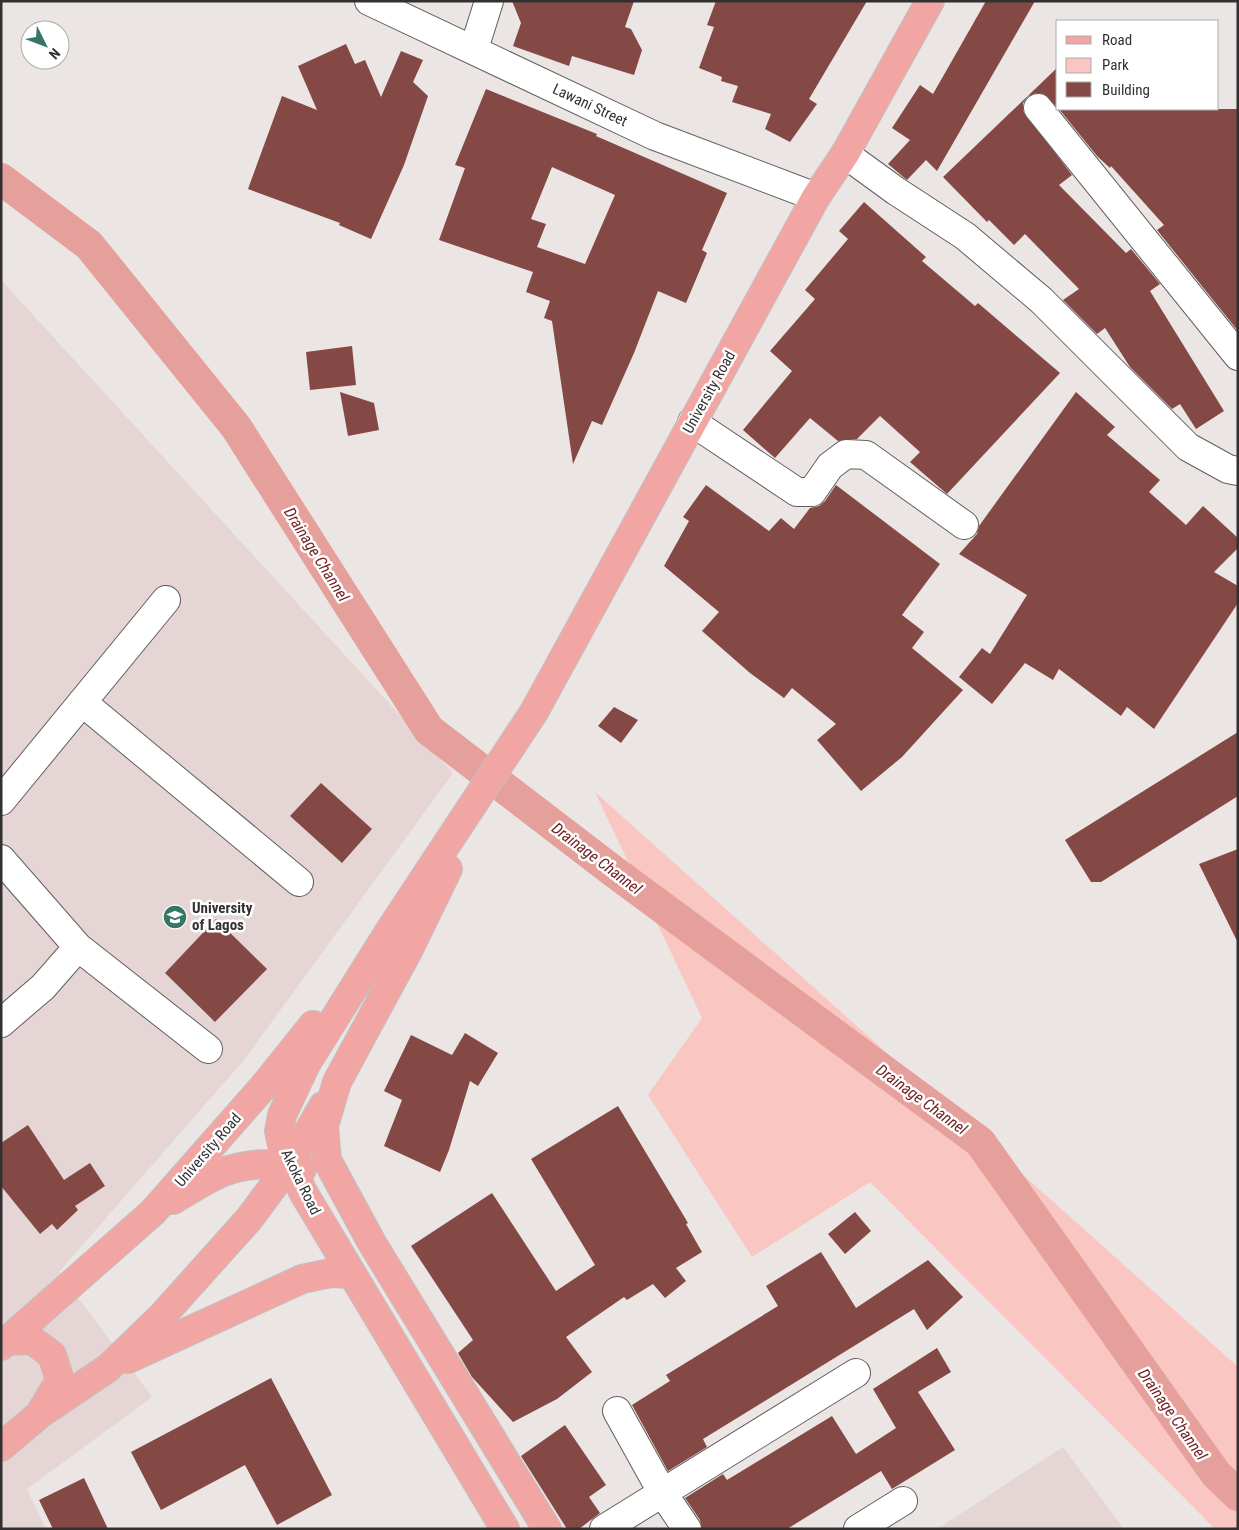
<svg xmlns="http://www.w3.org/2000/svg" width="1239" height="1530" font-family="'Roboto Condensed',sans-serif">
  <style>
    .built { fill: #e5d6d5 }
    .green { fill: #f9c6c2 }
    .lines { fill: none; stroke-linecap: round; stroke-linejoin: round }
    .canal { stroke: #e5a09b; stroke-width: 32 }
    .building { fill: #844845; fill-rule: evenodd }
    .minor-casing { stroke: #635e5e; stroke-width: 30 }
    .major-casing { stroke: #c2c1c1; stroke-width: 30 }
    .minor { stroke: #fff; stroke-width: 28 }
    .major { stroke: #f1a6a4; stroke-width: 28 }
    .labels { text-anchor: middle; stroke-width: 5; stroke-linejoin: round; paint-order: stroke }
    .street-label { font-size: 15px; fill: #323030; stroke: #fff }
    .poi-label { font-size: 15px; font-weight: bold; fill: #323030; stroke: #fff; text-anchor: start }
    .water-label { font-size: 16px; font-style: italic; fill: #742425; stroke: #fff }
  </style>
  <rect width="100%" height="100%" fill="#ebe5e4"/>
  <path class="built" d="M 1,280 L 453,773 L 244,1060 L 59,1272 L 152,1397 L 27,1489 L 46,1529 L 1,1529 Z
    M 1063,1447 L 1124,1529 L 937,1529 Z"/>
  <path class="green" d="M 595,792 L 1238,1367 L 1238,1529 L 1215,1529 L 870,1182 L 752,1257 L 648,1095 L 702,1018 Z"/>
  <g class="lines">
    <path class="canal" d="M 1,179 L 89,245 L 236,427 L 429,730 L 613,871 L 980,1142 L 1216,1474 L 1238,1495"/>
  </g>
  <path class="building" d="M 512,1 L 634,1 L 625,27 L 631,29 L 642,50 L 634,75 L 572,56 L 569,66 L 513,46 L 521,23 Z
    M 716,1 L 867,1 L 809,99 L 817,104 L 790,142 L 765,129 L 771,114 L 732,102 L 738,86 L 721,81 L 722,77 L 699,68 L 714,27 L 707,25 Z
    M 986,1 L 1035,1 L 937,171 L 926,160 L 907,180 L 888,164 L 910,140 L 892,128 L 920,85 L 933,94 Z
    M 346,44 L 355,64 L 365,60 L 381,97 L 401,51 L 423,60 L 413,82 L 428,96 L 404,165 L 371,239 L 339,225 L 340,223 L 248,189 L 282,96 L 317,110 L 298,66 Z
    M 1058,67 L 1058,108 L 1044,94 L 1036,93 L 1028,96 L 1023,103 L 1023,111 L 1072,175 L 1059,185 L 1126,253 L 1131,249 L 1160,284 L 1150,291 L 1224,411 L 1196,429 L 1180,404 L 1172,409 L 1130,367 L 1105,328 L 1097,334 L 1063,300 L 1079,289 L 1025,234 L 1014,245 L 989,220 L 987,222 L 943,177 Z
    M 486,89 L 597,134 L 596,136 L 727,193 L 702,250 L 707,253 L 686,303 L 658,291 L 634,353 L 602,425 L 592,421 L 573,464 L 552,321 L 544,318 L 550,301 L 526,292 L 533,272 L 439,240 L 465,168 L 455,165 ZM 552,167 L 615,195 L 585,264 L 537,247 L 546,224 L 531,219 Z
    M 1059,109 L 1238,109 L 1238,331 L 1157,230 L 1164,225 L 1111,166 L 1110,168 L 1097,156 Z
    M 864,202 L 926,257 L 922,261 L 975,306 L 978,303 L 1060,373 L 947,494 L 910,462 L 920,452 L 880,416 L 857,439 L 838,441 L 810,418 L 775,458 L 743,430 L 792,371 L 770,351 L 815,299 L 805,290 L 848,239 L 839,231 Z
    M 352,346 L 356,385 L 310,390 L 306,352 Z
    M 340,392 L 374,403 L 379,430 L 348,436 Z
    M 1076,392 L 1115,427 L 1107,435 L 1160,480 L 1149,492 L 1186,525 L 1203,506 L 1238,538 L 1238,548 L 1214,572 L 1238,586 L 1238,603 L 1154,729 L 1127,707 L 1121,716 L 1059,669 L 1053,680 L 1025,663 L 992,704 L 959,677 L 982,648 L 990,654 L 1027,595 L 959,554 L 977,534 L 979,526 Z
    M 706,485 L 769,531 L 781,518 L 794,529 L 810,508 L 819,506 L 825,501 L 836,485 L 940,564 L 902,615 L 924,632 L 912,648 L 963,690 L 902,757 L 861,791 L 817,740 L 836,724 L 792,688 L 784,698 L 750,673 L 702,631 L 719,612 L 664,566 L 689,521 L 683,517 Z
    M 614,707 L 638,720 L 621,743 L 598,726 Z
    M 1238,732 L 1238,796 L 1101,882 L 1091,882 L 1065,840 Z
    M 321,783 L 372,829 L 342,863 L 290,816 Z
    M 1238,849 L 1238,943 L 1199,864 Z
    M 216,919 L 267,969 L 215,1022 L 165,973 Z
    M 465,1033 L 498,1053 L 478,1086 L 470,1081 L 449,1150 L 440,1172 L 384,1146 L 402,1100 L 384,1091 L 411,1035 L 452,1055 Z
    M 618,1106 L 688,1223 L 686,1224 L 702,1252 L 676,1268 L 686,1281 L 665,1298 L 653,1284 L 627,1300 L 624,1297 L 566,1337 L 592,1372 L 557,1399 L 513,1422 L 472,1377 L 458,1353 L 473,1340 L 411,1246 L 492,1193 L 556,1291 L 595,1265 L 531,1159 Z
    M 28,1125 L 64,1180 L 90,1163 L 105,1186 L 75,1206 L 78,1210 L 57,1230 L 52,1224 L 40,1234 L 1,1186 L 1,1143 Z
    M 855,1212 L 871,1231 L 845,1254 L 828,1234 Z
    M 821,1252 L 856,1308 L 928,1260 L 963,1297 L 927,1330 L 914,1309 L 703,1439 L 707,1447 L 668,1471 L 632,1405 L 670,1381 L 666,1375 L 778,1306 L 766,1286 Z
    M 937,1348 L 951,1372 L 918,1392 L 955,1450 L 892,1489 L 881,1471 L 787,1529 L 702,1529 L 700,1520 L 685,1498 L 723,1474 L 727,1480 L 832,1416 L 856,1454 L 896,1428 L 873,1389 Z
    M 271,1378 L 332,1495 L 277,1525 L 245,1465 L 161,1510 L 131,1452 Z
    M 565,1425 L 606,1485 L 589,1497 L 600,1513 L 579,1529 L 567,1529 L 521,1456 Z
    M 84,1478 L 108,1529 L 53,1529 L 39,1500 Z"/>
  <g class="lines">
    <g class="minor-casing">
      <path id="minor" d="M 369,1 L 655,136 L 816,197
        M 474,49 L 489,1
        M 1038,108 L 1238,356
        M 845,154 L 896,191 L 965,236 L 1041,300 L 1188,447 L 1228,469 L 1238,471
        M 692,422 L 797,492 L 812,492 L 830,466 L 846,454 L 866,455 L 964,525
        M 82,702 L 299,882
        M 1,801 L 166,600
        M 1,859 L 78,947 L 208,1049
        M 1,1023 L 43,987 L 78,947
        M 617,1411 L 662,1492 L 687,1529
        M 604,1529 L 856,1373
        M 858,1529 L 903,1501"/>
    </g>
    <g class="major-casing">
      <path id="major" d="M 448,869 L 409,949 L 337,1082 L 324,1126 L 327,1160 L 372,1243 L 547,1529
        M 173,1200 C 209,1179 224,1165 268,1164 C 281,1164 291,1164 302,1169
        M 5,1341 L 32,1340 L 52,1355 L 60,1380 L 42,1410
        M 1,1346 L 153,1212 L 264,1086 L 313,1025
        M 128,1359 L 302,1279 L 331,1273 L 351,1274
        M 1,1447 L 40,1414 L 108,1368 L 162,1316 L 249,1219 L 290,1164 L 323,1106
        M 505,1529 L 303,1192 L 282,1145 L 279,1131 L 282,1115 L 306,1064 L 390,930 L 534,712 L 816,197 L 845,154 L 930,1"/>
    </g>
    <use href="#minor" class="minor"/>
    <use href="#major" class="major"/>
  </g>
  <defs>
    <g id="university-disc" transform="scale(1.25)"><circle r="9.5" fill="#367666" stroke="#fff"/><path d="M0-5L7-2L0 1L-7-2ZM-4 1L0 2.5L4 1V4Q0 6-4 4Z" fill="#fff"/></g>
  </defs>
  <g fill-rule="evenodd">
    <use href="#university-disc" x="175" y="917"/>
  </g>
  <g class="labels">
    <g class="street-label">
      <text transform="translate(590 105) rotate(25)" y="5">Lawani Street</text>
      <text transform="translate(709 392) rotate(-61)" y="5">University Road</text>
      <text transform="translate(208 1150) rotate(-49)" y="5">University Road</text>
      <text transform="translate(301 1182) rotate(64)" y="5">Akoka Road</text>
    </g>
    <g class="poi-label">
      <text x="192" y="913">University<tspan x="192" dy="17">of Lagos</tspan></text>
    </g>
    <g class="water-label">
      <text transform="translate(317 554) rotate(58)" y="6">Drainage Channel</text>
      <text transform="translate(597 858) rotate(37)" y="6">Drainage Channel</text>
      <text transform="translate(922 1099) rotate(36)" y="6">Drainage Channel</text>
      <text transform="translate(1173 1414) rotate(55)" y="6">Drainage Channel</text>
    </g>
  </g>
  <rect width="1239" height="1530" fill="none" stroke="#323030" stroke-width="5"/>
  <rect x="1056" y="20" width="162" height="90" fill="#ffffff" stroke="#adacac"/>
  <rect x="1066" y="36" width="25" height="8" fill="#f1a6a4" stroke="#adacac"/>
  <text x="1102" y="45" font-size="15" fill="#323030">Road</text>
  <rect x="1066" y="58" width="25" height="15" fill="#f9c6c2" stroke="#adacac"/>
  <text x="1102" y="70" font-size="15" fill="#323030">Park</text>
  <rect x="1066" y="82" width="25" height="15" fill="#844845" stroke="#adacac"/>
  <text x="1102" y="95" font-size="15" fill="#323030">Building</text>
  <g transform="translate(45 45) rotate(132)"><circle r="24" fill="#ffffff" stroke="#adacac"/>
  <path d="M0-4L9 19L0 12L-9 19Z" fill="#367666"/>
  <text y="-8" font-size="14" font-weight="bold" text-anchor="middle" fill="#323030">N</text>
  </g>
</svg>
